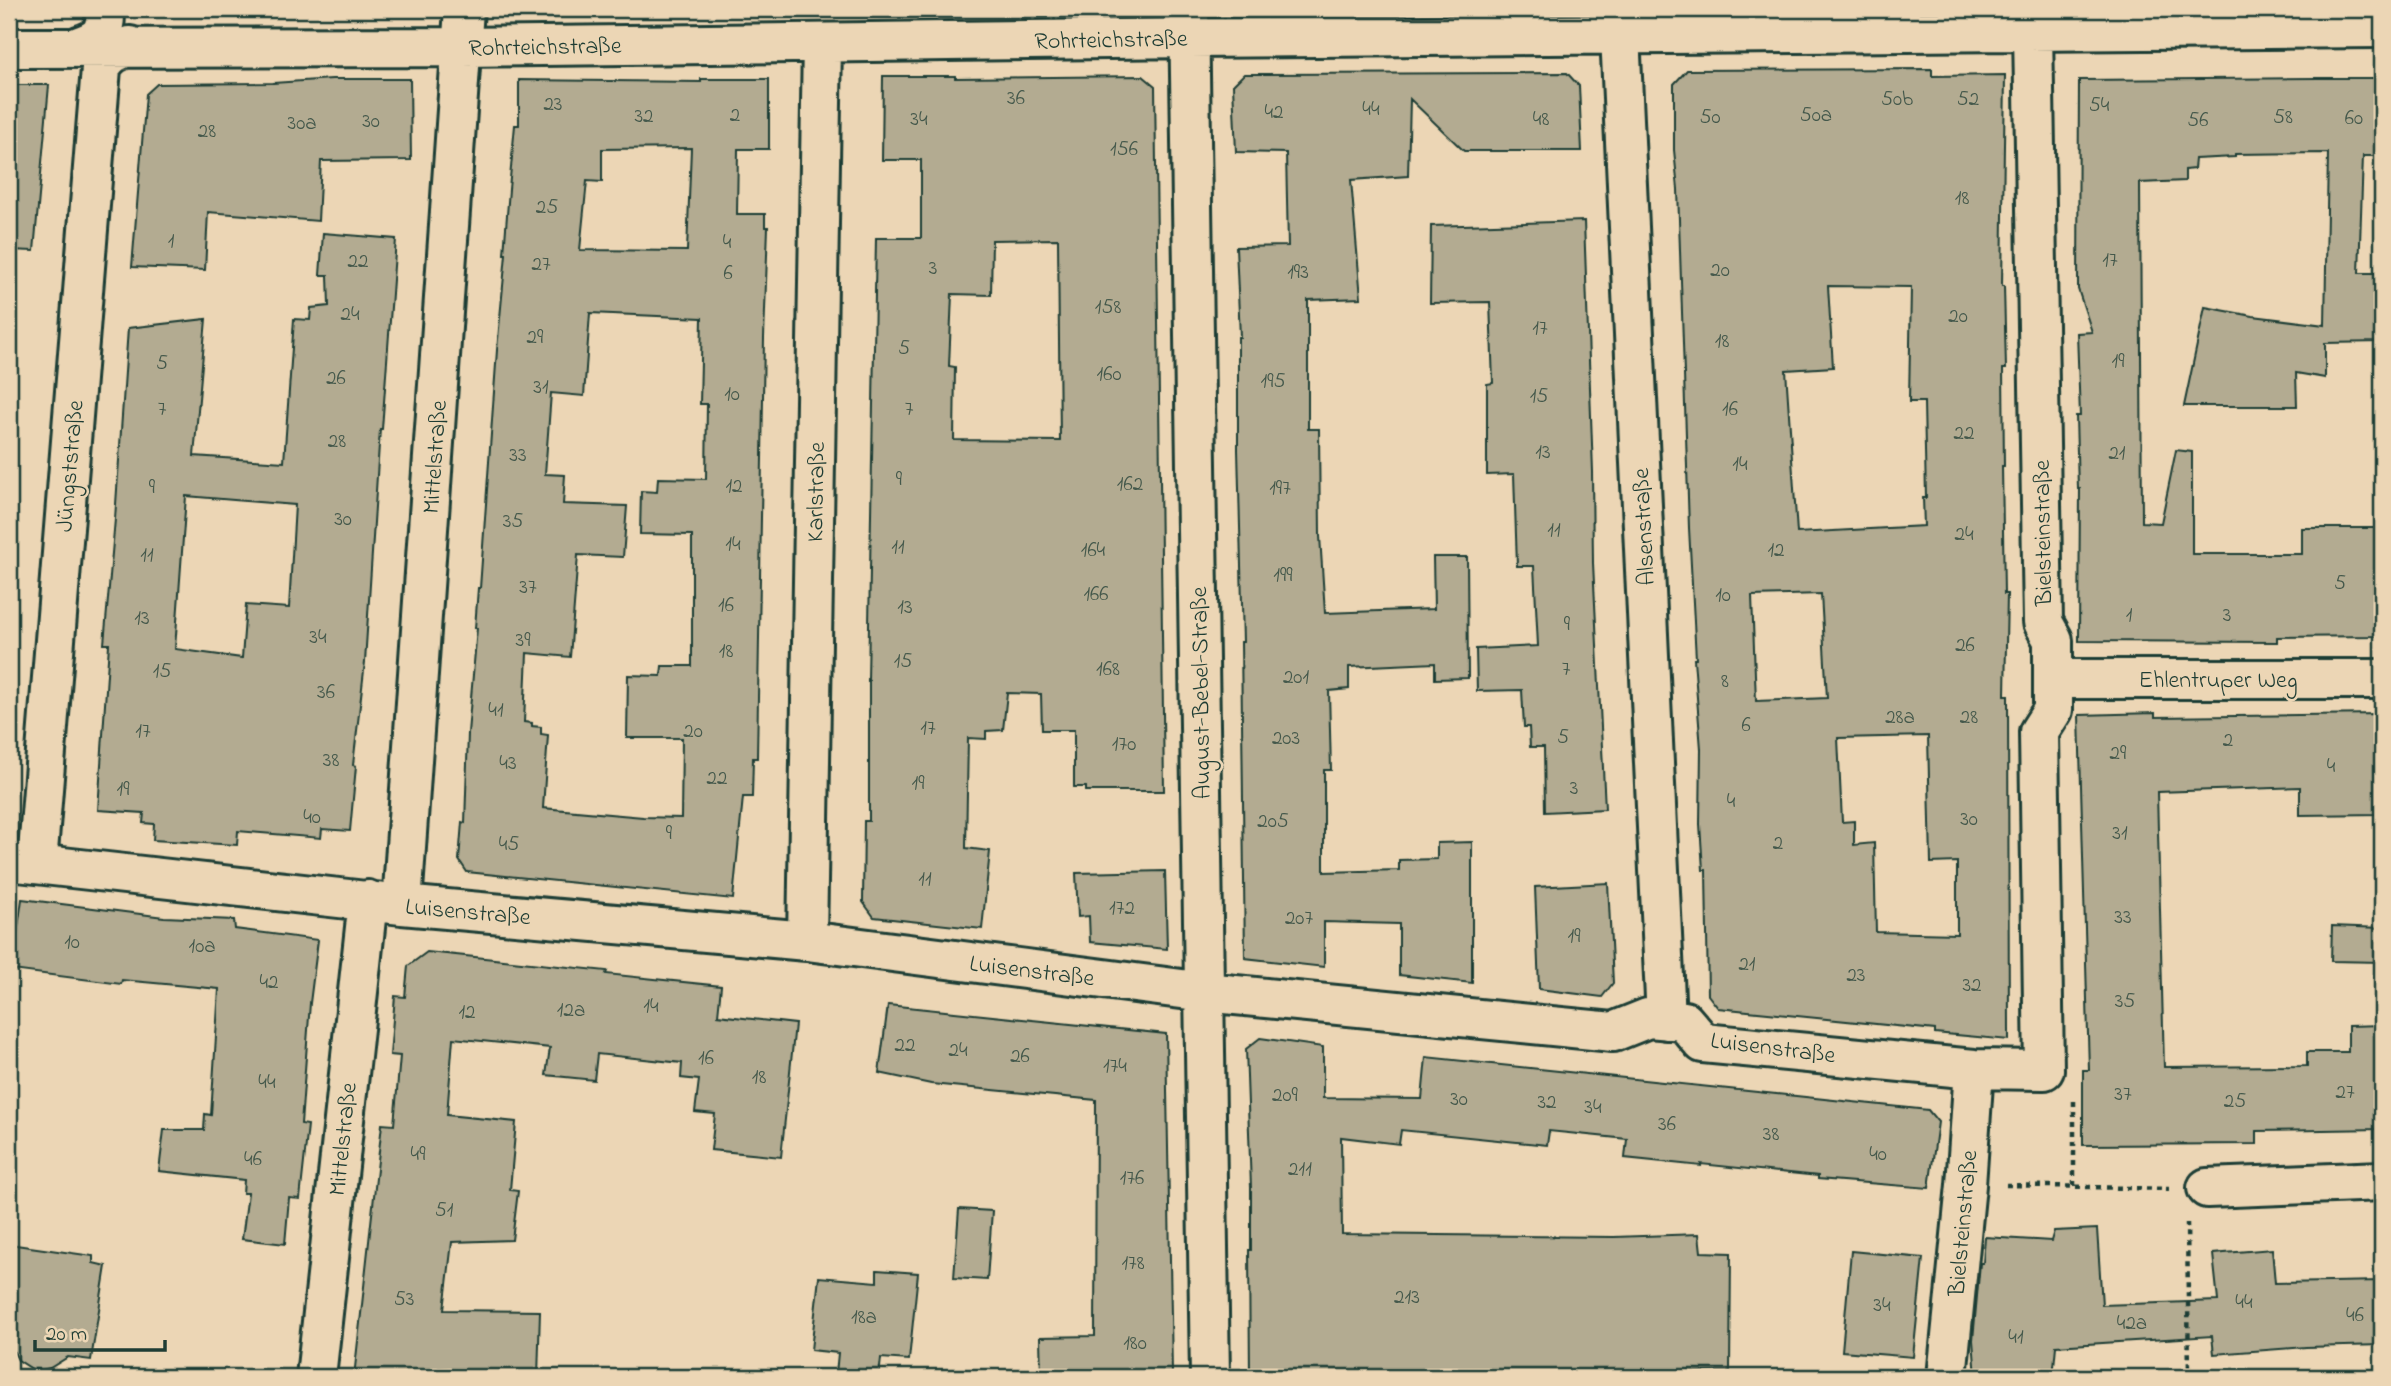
<svg xmlns="http://www.w3.org/2000/svg" width="2391" height="1386" font-family="'Indie Flower',sans-serif">
  <style>
    .building { fill: #b3ab91; stroke: #1f3d34; stroke-width: 2; fill-rule: evenodd }
    .lines { fill: none; stroke-linecap: round; stroke-linejoin: round }
    .street-casing { stroke: #1f3d34; stroke-width: 44 }
    .path { stroke: #1f3d34; stroke-width: 4.5; stroke-dasharray: 5 5; stroke-linecap: butt }
    .street { stroke: #ecd6b5; stroke-width: 38 }
    .labels { text-anchor: middle; stroke-width: 5; stroke-linejoin: round; paint-order: stroke }
    .number-label { font-size: 21px; fill: #44584b }
    .street-label { font-size: 24px; fill: #1f3d34; stroke: #ecd6b5 }
  </style>
  <rect width="100%" height="100%" fill="#ecd6b5"/>
  <filter id="ink" filterUnits="userSpaceOnUse"><feTurbulence type="fractalNoise" baseFrequency=".0143" numOctaves="2"/><feDisplacementMap in="SourceGraphic" scale="14" xChannelSelector="R" yChannelSelector="G"/><feConvolveMatrix kernelMatrix="1 2 1 2 8 2 1 2 1" color-interpolation-filters="sRGB"/></filter>
  <g filter="url(#ink)">
    <path class="building" d="M 1932,69 L 1932,76 L 2005,75 L 2002,286 L 2004,286 L 2006,369 L 2003,369 L 2004,466 L 2002,466 L 2004,594 L 2007,594 L 2005,695 L 2008,695 L 2009,1040 L 1935,1033 L 1935,1030 L 1718,1008 L 1708,995 L 1706,870 L 1703,870 L 1700,824 L 1701,749 L 1694,659 L 1696,659 L 1689,528 L 1678,189 L 1674,150 L 1674,84 L 1687,70 ZM 1828,286 L 1911,287 L 1909,402 L 1924,402 L 1926,498 L 1923,498 L 1924,526 L 1797,533 L 1786,370 L 1833,367 ZM 1821,594 L 1827,698 L 1756,701 L 1752,596 ZM 1928,736 L 1931,863 L 1957,862 L 1957,934 L 1876,932 L 1874,843 L 1854,845 L 1854,821 L 1842,822 L 1838,738 Z
      M 1567,73 L 1579,86 L 1582,151 L 1464,151 L 1410,99 L 1408,176 L 1351,180 L 1361,298 L 1308,300 L 1308,429 L 1319,429 L 1320,536 L 1325,613 L 1434,609 L 1433,557 L 1467,557 L 1468,678 L 1435,679 L 1435,663 L 1349,667 L 1349,689 L 1329,691 L 1331,770 L 1324,770 L 1324,872 L 1399,870 L 1399,860 L 1437,859 L 1437,843 L 1472,842 L 1472,983 L 1399,975 L 1399,924 L 1324,922 L 1324,967 L 1245,958 L 1241,642 L 1243,642 L 1238,450 L 1238,337 L 1240,337 L 1236,247 L 1288,246 L 1286,153 L 1236,152 L 1233,85 L 1244,74 Z
      M 883,76 L 955,76 L 955,78 L 1143,76 L 1155,86 L 1164,791 L 1086,791 L 1086,787 L 1074,787 L 1074,730 L 1042,730 L 1041,694 L 1007,693 L 1003,730 L 986,731 L 986,739 L 968,738 L 966,848 L 990,851 L 982,929 L 874,917 L 863,902 L 864,821 L 869,821 L 869,681 L 868,681 L 876,238 L 921,238 L 921,160 L 882,160 ZM 1058,239 L 1060,441 L 954,440 L 955,367 L 949,366 L 952,294 L 991,295 L 992,240 Z
      M 2319,78 L 2382,78 L 2382,156 L 2363,156 L 2359,273 L 2382,273 L 2382,342 L 2325,343 L 2325,378 L 2296,373 L 2297,406 L 2184,406 L 2205,307 L 2253,316 L 2325,325 L 2328,153 L 2235,154 L 2235,157 L 2195,159 L 2194,169 L 2185,170 L 2185,181 L 2140,183 L 2142,522 L 2161,523 L 2176,450 L 2192,452 L 2192,554 L 2302,554 L 2302,528 L 2378,528 L 2378,636 L 2277,637 L 2277,642 L 2079,641 L 2080,489 L 2078,489 L 2076,416 L 2080,416 L 2077,333 L 2092,332 L 2078,289 L 2079,80 Z
      M 332,79 L 410,79 L 411,160 L 321,161 L 318,221 L 208,212 L 205,270 L 132,267 L 146,94 L 157,84 L 273,83 Z
      M 701,79 L 769,79 L 769,149 L 738,149 L 737,214 L 765,214 L 765,227 L 768,227 L 764,338 L 757,758 L 753,758 L 752,797 L 743,797 L 733,899 L 467,872 L 459,860 L 462,822 L 465,823 L 468,733 L 477,628 L 475,628 L 478,588 L 480,588 L 497,350 L 506,254 L 504,254 L 509,189 L 515,125 L 519,125 L 519,80 L 701,82 ZM 691,148 L 687,251 L 580,250 L 587,181 L 602,182 L 602,149 ZM 590,313 L 702,318 L 700,404 L 707,404 L 706,479 L 658,478 L 657,492 L 641,491 L 640,534 L 692,535 L 692,666 L 662,666 L 661,676 L 628,675 L 627,738 L 682,738 L 681,818 L 643,817 L 543,808 L 548,735 L 541,734 L 541,727 L 532,726 L 532,723 L 524,722 L 527,653 L 570,657 L 578,555 L 623,557 L 627,506 L 563,504 L 565,475 L 545,474 L 551,393 L 584,396 Z
      M 9,85 L 49,85 L 34,251 L 9,250 Z
      M 1584,221 L 1593,472 L 1592,472 L 1593,563 L 1605,809 L 1545,812 L 1544,747 L 1530,747 L 1529,727 L 1524,727 L 1522,690 L 1477,691 L 1476,649 L 1538,646 L 1534,566 L 1517,566 L 1514,474 L 1487,475 L 1487,384 L 1493,383 L 1490,302 L 1430,303 L 1431,226 Z
      M 323,233 L 396,239 L 382,429 L 380,429 L 365,662 L 353,765 L 356,766 L 350,831 L 322,829 L 321,838 L 238,831 L 237,845 L 153,840 L 154,824 L 143,823 L 144,813 L 98,810 L 109,644 L 104,644 L 115,519 L 128,328 L 206,319 L 194,456 L 284,462 L 294,319 L 310,320 L 311,308 L 329,306 L 328,275 L 320,275 ZM 186,496 L 295,505 L 289,608 L 246,605 L 242,658 L 175,649 Z
      M 2155,713 L 2155,717 L 2382,714 L 2382,814 L 2300,815 L 2300,787 L 2157,792 L 2164,1067 L 2307,1066 L 2307,1052 L 2348,1052 L 2348,1026 L 2382,1025 L 2382,1129 L 2257,1131 L 2257,1144 L 2083,1145 L 2083,1070 L 2089,1070 L 2079,715 Z
      M 1165,871 L 1167,949 L 1090,942 L 1089,916 L 1078,917 L 1076,873 Z
      M 1608,883 L 1613,983 L 1602,997 L 1539,989 L 1535,887 Z
      M 22,899 L 164,917 L 234,920 L 235,929 L 318,940 L 310,1003 L 301,1124 L 308,1125 L 300,1199 L 289,1198 L 285,1244 L 242,1239 L 248,1193 L 243,1193 L 244,1180 L 159,1171 L 164,1130 L 204,1130 L 205,1114 L 211,1115 L 219,989 L 122,980 L 121,984 L 12,970 Z
      M 2332,926 L 2382,928 L 2382,962 L 2331,961 Z
      M 427,952 L 607,971 L 606,974 L 721,986 L 718,1015 L 795,1024 L 781,1157 L 711,1150 L 715,1114 L 695,1112 L 699,1080 L 681,1078 L 682,1063 L 597,1054 L 594,1080 L 546,1075 L 550,1048 L 453,1038 L 447,1115 L 516,1122 L 510,1190 L 518,1191 L 512,1240 L 452,1242 L 444,1310 L 540,1311 L 538,1377 L 439,1368 L 438,1377 L 354,1377 L 382,1124 L 394,1125 L 400,1056 L 390,1055 L 395,996 L 405,997 L 408,966 Z
      M 888,1005 L 1166,1034 L 1172,1373 L 1101,1375 L 1101,1377 L 1041,1377 L 1040,1337 L 1095,1336 L 1096,1100 L 931,1084 L 879,1073 Z
      M 1260,1038 L 1323,1047 L 1323,1098 L 1422,1099 L 1426,1057 L 1928,1110 L 1938,1122 L 1929,1188 L 1818,1179 L 1818,1176 L 1701,1164 L 1701,1166 L 1625,1158 L 1627,1139 L 1549,1131 L 1547,1145 L 1401,1130 L 1399,1144 L 1341,1137 L 1342,1234 L 1614,1237 L 1699,1234 L 1701,1252 L 1731,1253 L 1730,1371 L 1542,1374 L 1542,1377 L 1250,1377 L 1249,1250 L 1251,1250 L 1251,1188 L 1246,1049 Z
      M 959,1209 L 992,1211 L 987,1280 L 954,1278 Z
      M 2097,1229 L 2102,1305 L 2218,1301 L 2213,1254 L 2272,1249 L 2275,1283 L 2382,1281 L 2382,1345 L 2306,1347 L 2214,1354 L 2212,1336 L 2056,1346 L 2053,1377 L 1976,1377 L 1973,1340 L 1980,1263 L 1983,1263 L 1985,1237 L 2051,1241 L 2054,1231 Z
      M 9,1244 L 93,1256 L 93,1263 L 106,1266 L 91,1360 L 68,1357 L 50,1368 L 41,1370 L 32,1369 L 18,1360 L 9,1341 Z
      M 1851,1251 L 1923,1258 L 1913,1357 L 1842,1351 Z
      M 877,1270 L 918,1273 L 909,1360 L 881,1358 L 879,1377 L 836,1374 L 838,1353 L 811,1350 L 819,1277 L 877,1282 Z"/>
    <g class="lines">
      <g class="street-casing">
        <path id="street" d="M 1189,9 L 1210,1377
          M 1620,34 L 1666,1020
          M 79,46 C 101,39 106,32 105,9
          M 9,48 L 463,47 L 1190,38 L 2382,28
          M 2053,679 L 2382,679
          M 9,861 L 402,905 L 807,941 L 1205,992 L 1613,1032 L 1648,1018 L 1684,1021 L 1703,1043 L 1974,1069 L 2044,1070 L 2039,732 L 2053,710 L 2053,640 L 2043,622 L 2033,30
          M 37,864 L 101,68 C 108,54 116,51 130,46
          M 402,905 L 464,9
          M 807,941 L 822,43
          M 2207,1188 L 2382,1181
          M 316,1377 L 368,900
          M 1947,1377 L 1966,1185 L 1974,1069"/>
      </g>
      <path class="path" d="M 2006,1185 L 2169,1189
        M 2074,1186 L 2074,1100
        M 2177,1377 L 2189,1375 L 2187,1223"/>
      <use href="#street" class="street"/>
    </g>
  </g>
  <g class="labels">
    <g class="number-label">
      <text x="1016" y="104">36</text>
      <text x="1897" y="105">50b</text>
      <text x="1968" y="105">52</text>
      <text x="553" y="110">23</text>
      <text x="2099" y="111">54</text>
      <text x="1371" y="115">44</text>
      <text x="1274" y="118">42</text>
      <text x="735" y="121">2</text>
      <text x="1816" y="121">50a</text>
      <text x="644" y="122">32</text>
      <text x="1710" y="123">50</text>
      <text x="2283" y="123">58</text>
      <text x="2354" y="124">60</text>
      <text x="919" y="125">34</text>
      <text x="1541" y="125">48</text>
      <text x="2198" y="126">56</text>
      <text x="371" y="127">30</text>
      <text x="302" y="129">30a</text>
      <text x="207" y="137">28</text>
      <text x="1124" y="155">156</text>
      <text x="1962" y="204">18</text>
      <text x="547" y="213">25</text>
      <text x="171" y="247">1</text>
      <text x="727" y="248">4</text>
      <text x="2110" y="266">17</text>
      <text x="358" y="267">22</text>
      <text x="541" y="270">27</text>
      <text x="933" y="274">3</text>
      <text x="1720" y="276">20</text>
      <text x="1298" y="278">193</text>
      <text x="728" y="279">6</text>
      <text x="1108" y="313">158</text>
      <text x="350" y="320">24</text>
      <text x="1958" y="322">20</text>
      <text x="1540" y="334">17</text>
      <text x="535" y="343">29</text>
      <text x="1722" y="347">18</text>
      <text x="904" y="354">5</text>
      <text x="2118" y="367">19</text>
      <text x="162" y="369">5</text>
      <text x="1109" y="380">160</text>
      <text x="336" y="384">26</text>
      <text x="1273" y="387">195</text>
      <text x="541" y="393">31</text>
      <text x="732" y="400">10</text>
      <text x="1539" y="402">15</text>
      <text x="162" y="415">7</text>
      <text x="909" y="415">7</text>
      <text x="1730" y="415">16</text>
      <text x="1964" y="439">22</text>
      <text x="337" y="447">28</text>
      <text x="1543" y="458">13</text>
      <text x="2117" y="459">21</text>
      <text x="518" y="461">33</text>
      <text x="1740" y="470">14</text>
      <text x="899" y="485">9</text>
      <text x="1130" y="490">162</text>
      <text x="734" y="492">12</text>
      <text x="152" y="493">9</text>
      <text x="1280" y="494">197</text>
      <text x="343" y="525">30</text>
      <text x="513" y="527">35</text>
      <text x="1554" y="536">11</text>
      <text x="1964" y="540">24</text>
      <text x="733" y="550">14</text>
      <text x="898" y="553">11</text>
      <text x="1093" y="556">164</text>
      <text x="1776" y="556">12</text>
      <text x="147" y="561">11</text>
      <text x="1283" y="581">199</text>
      <text x="2340" y="589">5</text>
      <text x="528" y="593">37</text>
      <text x="1096" y="600">166</text>
      <text x="1723" y="601">10</text>
      <text x="726" y="611">16</text>
      <text x="905" y="613">13</text>
      <text x="2129" y="621">1</text>
      <text x="2227" y="621">3</text>
      <text x="142" y="624">13</text>
      <text x="1567" y="630">9</text>
      <text x="318" y="643">34</text>
      <text x="523" y="646">39</text>
      <text x="1965" y="651">26</text>
      <text x="726" y="657">18</text>
      <text x="903" y="667">15</text>
      <text x="1108" y="675">168</text>
      <text x="1566" y="675">7</text>
      <text x="162" y="677">15</text>
      <text x="1296" y="683">201</text>
      <text x="1725" y="687">8</text>
      <text x="326" y="698">36</text>
      <text x="496" y="716">41</text>
      <text x="1900" y="723">28a</text>
      <text x="1969" y="723">28</text>
      <text x="1746" y="731">6</text>
      <text x="928" y="734">17</text>
      <text x="143" y="737">17</text>
      <text x="693" y="737">20</text>
      <text x="1563" y="743">5</text>
      <text x="1286" y="744">203</text>
      <text x="2228" y="746">2</text>
      <text x="1124" y="750">170</text>
      <text x="2118" y="759">29</text>
      <text x="331" y="766">38</text>
      <text x="508" y="769">43</text>
      <text x="2331" y="772">4</text>
      <text x="717" y="784">22</text>
      <text x="918" y="789">19</text>
      <text x="1574" y="794">3</text>
      <text x="123" y="795">19</text>
      <text x="1731" y="807">4</text>
      <text x="312" y="823">40</text>
      <text x="1969" y="825">30</text>
      <text x="1273" y="827">205</text>
      <text x="669" y="839">9</text>
      <text x="2120" y="839">31</text>
      <text x="1778" y="849">2</text>
      <text x="509" y="850">45</text>
      <text x="925" y="885">11</text>
      <text x="1122" y="914">172</text>
      <text x="2123" y="923">33</text>
      <text x="1299" y="924">207</text>
      <text x="1574" y="942">19</text>
      <text x="72" y="948">10</text>
      <text x="202" y="952">10a</text>
      <text x="1747" y="970">21</text>
      <text x="1856" y="981">23</text>
      <text x="269" y="988">42</text>
      <text x="1972" y="991">32</text>
      <text x="2125" y="1007">35</text>
      <text x="651" y="1012">14</text>
      <text x="571" y="1016">12a</text>
      <text x="467" y="1018">12</text>
      <text x="905" y="1051">22</text>
      <text x="958" y="1056">24</text>
      <text x="1020" y="1062">26</text>
      <text x="706" y="1064">16</text>
      <text x="1115" y="1072">174</text>
      <text x="759" y="1083">18</text>
      <text x="267" y="1088">44</text>
      <text x="2345" y="1098">27</text>
      <text x="2123" y="1100">37</text>
      <text x="1285" y="1101">209</text>
      <text x="1459" y="1105">30</text>
      <text x="2235" y="1107">25</text>
      <text x="1547" y="1108">32</text>
      <text x="1593" y="1113">34</text>
      <text x="1667" y="1130">36</text>
      <text x="1771" y="1140">38</text>
      <text x="418" y="1160">49</text>
      <text x="1878" y="1160">40</text>
      <text x="253" y="1165">46</text>
      <text x="1300" y="1175">211</text>
      <text x="1132" y="1184">176</text>
      <text x="444" y="1216">51</text>
      <text x="1133" y="1269">178</text>
      <text x="1407" y="1303">213</text>
      <text x="404" y="1305">53</text>
      <text x="2244" y="1308">44</text>
      <text x="1882" y="1311">34</text>
      <text x="2355" y="1321">46</text>
      <text x="864" y="1323">18a</text>
      <text x="2132" y="1329">42a</text>
      <text x="2016" y="1343">41</text>
      <text x="1135" y="1349">180</text>
    </g>
    <g class="street-label">
      <text transform="translate(1111 39) rotate(-1)" y="8">Rohrteichstraße</text>
      <text transform="translate(545 46) rotate(-1)" y="8">Rohrteichstraße</text>
      <text transform="translate(434 457) rotate(-86)" y="8">Mittelstraße</text>
      <text transform="translate(69 466) rotate(-85)" y="8">Jüngststraße</text>
      <text transform="translate(815 492) rotate(-89)" y="8">Karlstraße</text>
      <text transform="translate(1643 527) rotate(-93)" y="8">Alsenstraße</text>
      <text transform="translate(2042 533) rotate(-91)" y="8">Bielsteinstraße</text>
      <text x="2218" y="687">Ehlentruper Weg</text>
      <text transform="translate(1200 693) rotate(-91)" y="8">August-Bebel-Straße</text>
      <text transform="translate(468 911) rotate(5)" y="8">Luisenstraße</text>
      <text transform="translate(1032 970) rotate(7)" y="8">Luisenstraße</text>
      <text transform="translate(1773 1047) rotate(7)" y="8">Luisenstraße</text>
      <text transform="translate(342 1139) rotate(-84)" y="8">Mittelstraße</text>
      <text transform="translate(1962 1223) rotate(-85)" y="8">Bielsteinstraße</text>
    </g>
  </g>
  <rect width="2391" height="1386" fill="none" stroke="#ecd6b5" stroke-width="35"/>
  <rect x="18" y="18" width="2356" height="1351" fill="none" stroke="#1f3d34" stroke-width="2.5" filter="url(#ink)"/>
  <path d="M35 1340v10h130v-10" fill="none" stroke="#1f3d34" stroke-width="3.5"/>
  <text x="46" y="1340" font-size="21" fill="#1f3d34" stroke="#ecd6b5" stroke-width="5" paint-order="stroke">20 m</text>
</svg>
